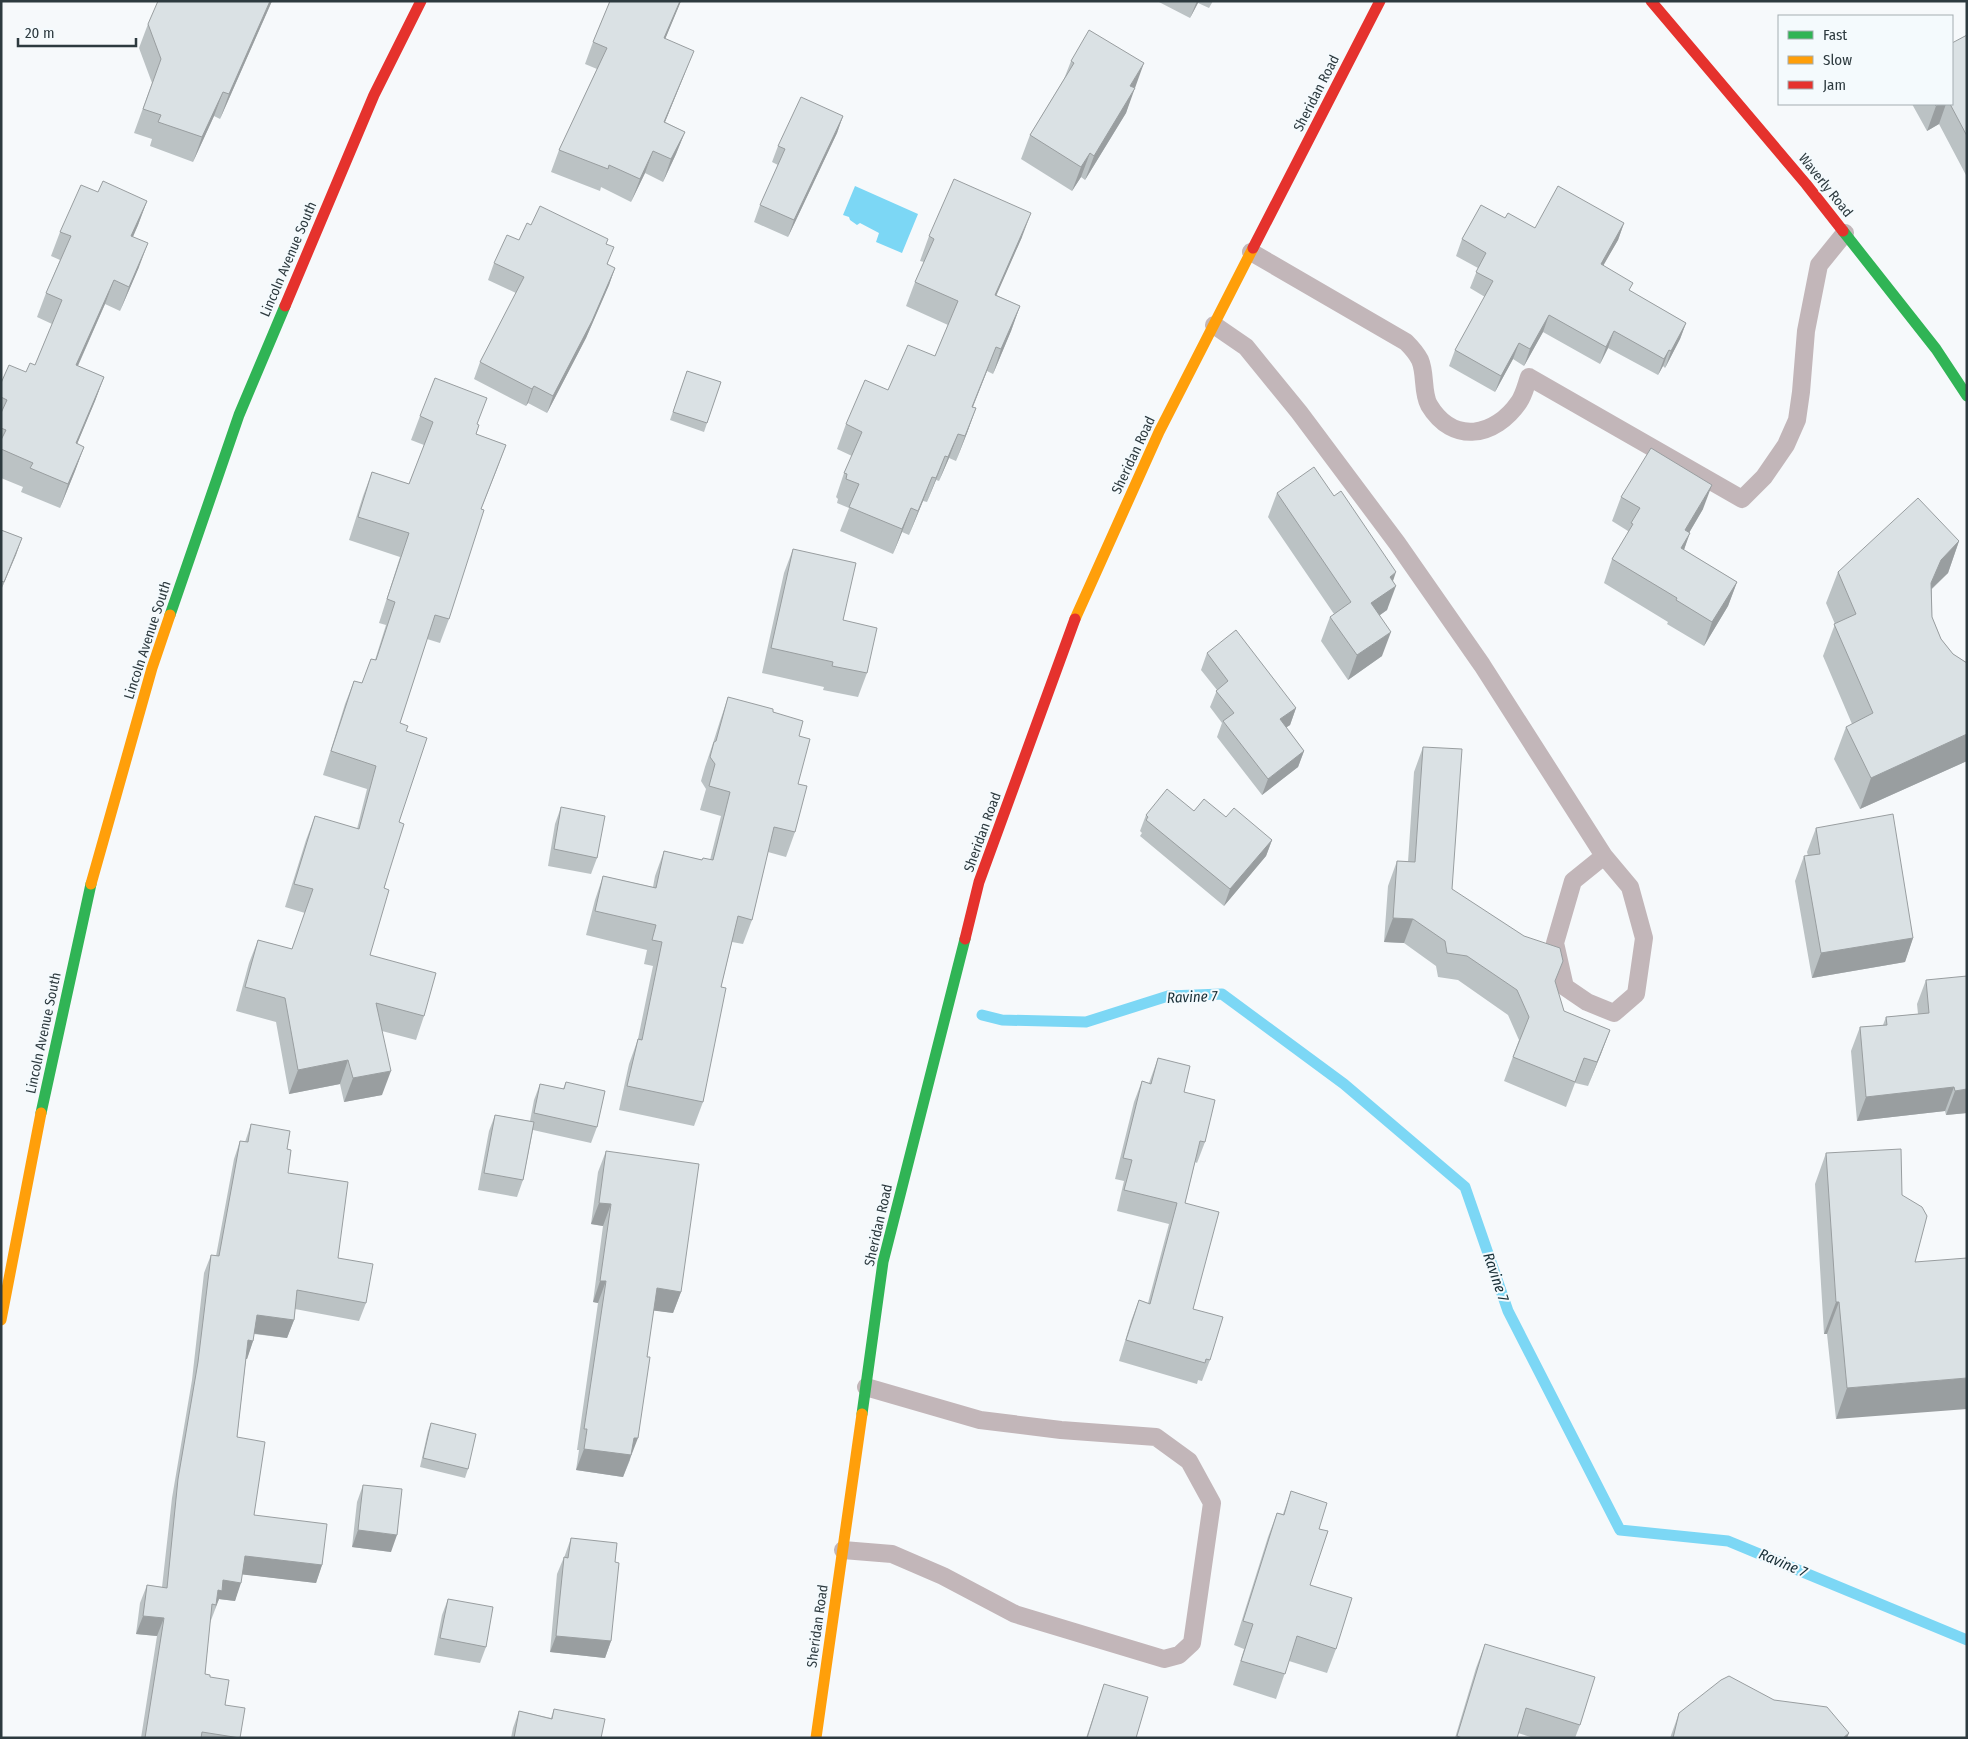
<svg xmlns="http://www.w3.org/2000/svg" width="1968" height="1739" font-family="'Fira Sans Condensed',sans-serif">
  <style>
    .water { fill: #7cd7f5 }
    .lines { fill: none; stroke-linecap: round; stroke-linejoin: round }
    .stream { stroke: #7cd7f5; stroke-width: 11 }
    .lane { stroke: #c2b6b9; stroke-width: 18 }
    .fast { stroke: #30b455; stroke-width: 11 }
    .slow { stroke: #ff9f0a; stroke-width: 11 }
    .jam { stroke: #e5322d; stroke-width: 11 }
    .wall { fill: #bbc2c4 }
    .shaded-wall { fill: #999ea0 }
    .building { fill: #dae1e4; stroke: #999ea0 }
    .labels { text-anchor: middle; stroke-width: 4; stroke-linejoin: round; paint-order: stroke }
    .street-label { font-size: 14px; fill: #2d3a3f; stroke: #f4fafd }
    .water-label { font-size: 15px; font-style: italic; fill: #172d35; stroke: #f4fafd }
  </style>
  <rect width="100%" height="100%" fill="#f6f9fb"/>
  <path class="water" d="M 855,186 L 918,214 L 902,253 L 876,242 L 879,233 L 860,223 L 857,225 L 850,220 L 849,217 L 843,215 Z"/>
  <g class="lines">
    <path class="stream" d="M 982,1015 L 1002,1020 L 1086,1022 L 1168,996 L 1222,994 L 1344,1084 L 1465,1187 L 1508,1311 L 1620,1530 L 1728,1541 L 1967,1640"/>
    <path class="lane" d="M 1251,252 L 1406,342 C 1411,347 1417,354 1420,360 C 1426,374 1422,392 1429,405 C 1453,445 1495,437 1519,402 C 1524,395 1526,385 1529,377 L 1742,499 L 1764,477 L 1786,445 L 1797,420 L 1801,392 L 1806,331 L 1819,265 L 1845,233
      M 1214,325 L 1246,347 L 1299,412 L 1397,543 L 1482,665 L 1604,856 L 1630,887 L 1644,938 L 1636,994 L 1614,1013 L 1587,1002 L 1565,987 L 1555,943 L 1573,881 L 1604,856
      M 843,1550 L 892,1554 L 943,1576 L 1015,1614 L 1164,1659 L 1179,1655 L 1192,1643 L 1212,1503 L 1189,1461 L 1156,1437 L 1061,1430 L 980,1420 L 866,1387"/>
    <path class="fast" d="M 1843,231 L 1936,349 L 1967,396
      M 170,615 L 239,415 L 285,306
      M 41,1113 L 91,884
      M 862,1414 L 883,1262 L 965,939"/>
    <path class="slow" d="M 1075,619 L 1159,432 L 1253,248
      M 91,884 L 152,668 L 170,615
      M 1,1320 L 41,1113
      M 816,1738 L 862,1414"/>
    <path class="jam" d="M 1651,1 L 1806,184 L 1843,231
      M 1253,248 L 1380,1
      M 285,306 L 374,95 L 421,1
      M 965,939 L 979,882 L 1075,619"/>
  </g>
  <path class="wall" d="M 272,1 L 220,119 L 214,116 L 193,162 L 150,146 L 152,139 L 134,133 L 152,83 L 139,48 L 148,24 Z
    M 610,1 L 681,1 L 665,39 L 685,73 L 665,122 L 685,132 L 676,154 L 663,182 L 645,173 L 631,202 L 601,187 L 600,191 L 551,172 L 559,150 L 597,69 L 585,64 L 593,42 Z
    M 1157,1 L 1213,1 L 1209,8 L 1198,3 L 1190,18 Z
    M 1967,35 L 1967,177 L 1939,124 L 1927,131 L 1912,104 L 1952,104 Z
    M 1071,61 L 1134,88 L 1126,113 L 1085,180 L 1081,177 L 1072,191 L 1021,159 L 1030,135 L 1064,79 Z
    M 843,116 L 837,133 L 788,237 L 754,222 L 760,205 L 778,165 L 772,162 L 778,146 Z
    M 98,192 L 147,201 L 138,225 L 133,237 L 139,267 L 120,311 L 105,304 L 78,366 L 104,377 L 95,401 L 77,444 L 84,447 L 75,471 L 60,508 L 21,492 L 23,487 L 1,478 L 1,383 L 26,372 L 35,365 L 52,324 L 37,317 L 46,293 L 60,260 L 51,256 L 60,232 Z
    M 1505,218 L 1535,228 L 1624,223 L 1618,240 L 1603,265 L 1630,291 L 1686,323 L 1680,339 L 1665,368 L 1663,366 L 1658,375 L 1608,348 L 1600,364 L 1543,332 L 1524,366 L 1513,359 L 1495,392 L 1449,366 L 1455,350 L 1485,297 L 1470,288 L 1478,268 L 1456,256 L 1462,239 Z
    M 531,225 L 607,244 L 608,265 L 615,268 L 609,285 L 586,338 L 547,413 L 528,403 L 526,406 L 474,379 L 480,362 L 516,293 L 488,280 L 494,263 L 519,240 Z
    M 929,236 L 1022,237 L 996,295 L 1020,306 L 1011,331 L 993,374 L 987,371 L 973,407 L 976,408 L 967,433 L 956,461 L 949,458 L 939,481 L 936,480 L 927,502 L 923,501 L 909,535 L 902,532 L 893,554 L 840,531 L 849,508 L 837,503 L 838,499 L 836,497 L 844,473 L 852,456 L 837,449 L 846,424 L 888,390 L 935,356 L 948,325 L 906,306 L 915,282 L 924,262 L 920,261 Z
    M 687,371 L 721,382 L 704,432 L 670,420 Z
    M 420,416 L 477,424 L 476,434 L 506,445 L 481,509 L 449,619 L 440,643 L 427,639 L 400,723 L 406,731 L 399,822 L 370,955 L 424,1016 L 416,1040 L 382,1031 L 382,1095 L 344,1102 L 340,1084 L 289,1094 L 276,1022 L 236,1011 L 249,963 L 258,940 L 292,949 L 305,913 L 285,907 L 306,840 L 315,816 L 357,829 L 367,789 L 323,775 L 345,704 L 354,681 L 362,683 L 371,659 L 375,660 L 386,625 L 379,623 L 400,557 L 349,540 L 363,496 L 372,472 L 409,484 L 424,445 L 411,440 Z
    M 1277,493 L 1393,581 L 1387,610 L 1380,615 L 1382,656 L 1348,680 L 1321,641 L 1330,617 L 1334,614 L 1268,517 Z
    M 1621,497 L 1703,509 L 1689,533 L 1684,550 L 1737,582 L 1728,606 L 1704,646 L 1667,624 L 1668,622 L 1604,583 L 1612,559 L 1627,535 L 1628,531 L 1612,521 Z
    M 1,530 L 22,538 L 1,590 Z
    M 1959,541 L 1948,573 L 1932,589 L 1932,617 L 1941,639 L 1953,654 L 1967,663 L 1967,761 L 1860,809 L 1834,759 L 1846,727 L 1852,724 L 1823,656 L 1835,624 L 1826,603 L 1838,572 Z
    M 793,549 L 843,620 L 867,673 L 858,697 L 823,690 L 824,687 L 762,673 L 784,573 Z
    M 1207,653 L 1296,708 L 1290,725 L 1286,727 L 1304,751 L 1298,767 L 1262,795 L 1217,737 L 1222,723 L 1210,707 L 1217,690 L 1201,670 Z
    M 728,697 L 773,712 L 799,736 L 798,784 L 795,832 L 786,857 L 768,852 L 752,920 L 743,944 L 732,942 L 721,987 L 703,1102 L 694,1126 L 619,1110 L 629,1064 L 638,1039 L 653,966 L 644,964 L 647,950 L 586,935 L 595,900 L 603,876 L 653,887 L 655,876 L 664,851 L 702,860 L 710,860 L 721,816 L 700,810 L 706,789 L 701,781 L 705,767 L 713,743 L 720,721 Z
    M 1423,747 L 1452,889 L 1555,982 L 1564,1011 L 1610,1030 L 1588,1086 L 1575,1083 L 1566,1107 L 1504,1081 L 1519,1040 L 1508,1015 L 1458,980 L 1438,977 L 1436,966 L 1404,943 L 1384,942 L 1388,886 L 1397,861 L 1408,862 L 1414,772 Z
    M 561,807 L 597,858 L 591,874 L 548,866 L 555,824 Z
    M 1194,811 L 1226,817 L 1272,840 L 1266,856 L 1224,906 L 1140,836 L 1142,833 L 1140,831 L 1146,815 Z
    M 1816,828 L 1913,938 L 1905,962 L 1812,978 L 1795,881 L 1804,856 L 1808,856 L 1807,852 Z
    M 1926,980 L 1967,1113 L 1946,1115 L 1945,1111 L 1857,1121 L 1851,1051 L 1860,1027 L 1883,1025 L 1886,1017 L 1918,1014 L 1917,1004 Z
    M 1158,1058 L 1184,1092 L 1205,1142 L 1197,1163 L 1195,1162 L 1185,1203 L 1193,1309 L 1210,1360 L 1202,1381 L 1198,1380 L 1197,1384 L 1119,1361 L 1131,1321 L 1139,1300 L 1148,1303 L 1169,1224 L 1117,1211 L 1124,1181 L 1115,1179 L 1134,1102 L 1142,1081 L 1149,1083 Z
    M 566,1082 L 597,1127 L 591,1143 L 533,1130 L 523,1180 L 517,1197 L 478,1190 L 489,1131 L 495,1115 L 530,1121 L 534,1100 L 540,1084 L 563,1089 Z
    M 251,1124 L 287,1149 L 288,1173 L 338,1258 L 366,1303 L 359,1321 L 295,1309 L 294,1320 L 287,1338 L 254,1334 L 253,1341 L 247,1359 L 246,1359 L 237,1437 L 254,1515 L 322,1565 L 316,1583 L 242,1574 L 235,1601 L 219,1599 L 210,1623 L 205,1674 L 210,1677 L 225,1705 L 240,1738 L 141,1738 L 157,1636 L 136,1634 L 140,1603 L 147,1585 L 162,1587 L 172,1498 L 192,1380 L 204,1273 L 211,1255 L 216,1256 L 234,1159 L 240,1141 L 245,1142 Z
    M 606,1151 L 681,1292 L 673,1313 L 653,1310 L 630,1460 L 623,1477 L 576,1470 L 579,1450 L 577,1450 L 598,1303 L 593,1302 L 603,1226 L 591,1224 L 598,1172 Z
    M 1826,1153 L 1902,1195 L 1915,1262 L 1836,1419 L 1827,1334 L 1824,1334 L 1815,1184 Z
    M 431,1423 L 468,1469 L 465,1478 L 420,1467 L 428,1431 Z
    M 363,1485 L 391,1552 L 352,1547 L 357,1502 Z
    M 1291,1491 L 1319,1529 L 1310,1585 L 1336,1649 L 1327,1673 L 1289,1661 L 1276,1699 L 1233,1685 L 1244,1649 L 1234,1645 L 1268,1537 L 1277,1513 L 1283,1514 Z
    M 571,1538 L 615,1562 L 611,1641 L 605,1658 L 550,1652 L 557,1574 L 564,1557 L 564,1558 Z
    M 448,1599 L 486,1647 L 480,1663 L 434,1655 L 442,1615 Z
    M 1485,1644 L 1580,1725 L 1575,1738 L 1534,1738 L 1518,1733 L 1517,1738 L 1455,1738 L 1476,1668 Z
    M 1104,1684 L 1136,1738 L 1086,1738 Z
    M 554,1709 L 601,1738 L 511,1738 L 513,1728 L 519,1711 L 551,1718 Z
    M 1679,1713 L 1847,1738 L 1670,1738 Z"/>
  <path class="shaded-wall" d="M 270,1 L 272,1 L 220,119 L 229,94 Z
    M 680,1 L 681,1 L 656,61 L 664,38 Z
    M 1197,1 L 1199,1 L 1190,18 Z
    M 694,51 L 685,73 L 656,144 L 664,122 Z
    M 1144,63 L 1135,88 L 1130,86 Z
    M 1135,88 L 1126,113 L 1085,180 L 1094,156 Z
    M 223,92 L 214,116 L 193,162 L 202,137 Z
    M 1941,104 L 1946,104 L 1939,124 L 1927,131 L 1936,106 Z
    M 843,116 L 837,133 L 788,237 L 794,220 Z
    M 685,132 L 676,154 L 663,182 L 671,159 Z
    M 653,151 L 645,173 L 631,202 L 640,179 Z
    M 1090,153 L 1081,177 L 1072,191 L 1081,167 Z
    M 147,201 L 138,225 L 122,261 L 131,236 Z
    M 1031,213 L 1022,237 L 986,319 L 995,295 Z
    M 1624,223 L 1618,240 L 1595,280 L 1601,264 Z
    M 148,243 L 139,267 L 120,311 L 129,287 Z
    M 615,268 L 609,285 L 586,338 L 547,413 L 553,396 Z
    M 114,280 L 105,304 L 67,390 L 76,365 Z
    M 1020,306 L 1011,331 L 993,374 L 1001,349 Z
    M 1549,315 L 1543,332 L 1524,366 L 1530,349 Z
    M 1686,323 L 1680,339 L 1665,368 L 1671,351 Z
    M 1614,331 L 1608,348 L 1600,364 L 1606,347 Z
    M 1519,343 L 1513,359 L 1495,392 L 1501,376 Z
    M 996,347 L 987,371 L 963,431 L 972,407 Z
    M 1669,350 L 1663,366 L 1658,375 L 1664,359 Z
    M 104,377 L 95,401 L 67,468 L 76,443 Z
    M 534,386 L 528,403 L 526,406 L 532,389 Z
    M 976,408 L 967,433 L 956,461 L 965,436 Z
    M 958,434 L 949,458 L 939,481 L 948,457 Z
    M 506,445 L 497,469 L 472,532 L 481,509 Z
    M 84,447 L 75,471 L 60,508 L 68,484 Z
    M 945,456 L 936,480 L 927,502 L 936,478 Z
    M 932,477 L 923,501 L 909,535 L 918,511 Z
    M 1712,485 L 1703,509 L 1676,555 L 1685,530 Z
    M 911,508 L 902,532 L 893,554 L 902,529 Z
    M 1690,533 L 1681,558 L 1681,548 Z
    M 22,538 L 16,555 L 1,590 L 4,582 Z
    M 1959,541 L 1948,573 L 1929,591 L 1931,583 L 1941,560 Z
    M 1396,572 L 1390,590 L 1396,586 L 1387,610 L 1363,627 L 1371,603 L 1390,577 Z
    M 1737,582 L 1728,606 L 1704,646 L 1712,622 Z
    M 1391,632 L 1382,656 L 1348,680 L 1357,655 Z
    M 1296,708 L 1290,725 L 1274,736 L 1280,719 Z
    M 1967,734 L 1967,761 L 1860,809 L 1871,778 Z
    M 1304,751 L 1298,767 L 1262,795 L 1268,779 Z
    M 1272,840 L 1266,856 L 1224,906 L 1230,889 Z
    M 1393,918 L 1413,919 L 1404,943 L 1384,942 Z
    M 1913,938 L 1905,962 L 1812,978 L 1821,953 Z
    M 1610,1030 L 1601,1054 L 1588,1086 L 1597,1062 Z
    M 348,1060 L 340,1084 L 289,1094 L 298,1070 Z
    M 391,1071 L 382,1095 L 344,1102 L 353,1078 Z
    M 1954,1087 L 1945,1111 L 1857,1121 L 1866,1097 Z
    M 1967,1089 L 1967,1113 L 1946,1115 L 1955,1091 Z
    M 599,1203 L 611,1204 L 603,1226 L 591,1224 Z
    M 600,1281 L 606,1281 L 598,1303 L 593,1302 Z
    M 657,1288 L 681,1292 L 673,1313 L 649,1310 Z
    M 1836,1302 L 1839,1302 L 1827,1334 L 1824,1334 Z
    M 257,1315 L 294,1320 L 287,1338 L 250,1333 Z
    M 248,1340 L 253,1341 L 247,1359 L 241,1359 Z
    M 1967,1378 L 1967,1409 L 1836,1419 L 1847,1388 Z
    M 634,1438 L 638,1438 L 623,1477 L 576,1470 L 584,1449 Z
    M 358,1530 L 397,1535 L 391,1552 L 352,1547 Z
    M 245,1556 L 322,1565 L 316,1583 L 238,1574 Z
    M 223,1580 L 241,1583 L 235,1601 L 219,1599 L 215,1609 L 216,1605 L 218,1590 Z
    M 143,1616 L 164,1618 L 157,1636 L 136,1634 Z
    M 556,1636 L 611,1641 L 605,1658 L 550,1652 Z
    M 1849,1733 L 1847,1738 L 1843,1738 Z"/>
  <path class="building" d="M 158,1 L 270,1 L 229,94 L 223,92 L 202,137 L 158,122 L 161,115 L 143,109 L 161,59 L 148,24 Z
    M 610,1 L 680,1 L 664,38 L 694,51 L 664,122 L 685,132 L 671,159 L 653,151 L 640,179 L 609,165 L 608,169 L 559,150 L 607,48 L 593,42 Z
    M 1089,30 L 1144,63 L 1130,86 L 1135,88 L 1094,156 L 1090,153 L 1081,167 L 1030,135 L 1074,63 L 1071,61 Z
    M 1967,35 L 1967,136 L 1950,104 L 1952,104 L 1952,43 Z
    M 801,97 L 843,116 L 794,220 L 760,205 L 785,149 L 778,146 Z
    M 1934,104 L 1941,104 L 1936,106 Z
    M 954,179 L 1031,213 L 995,295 L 1020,306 L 1001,349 L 996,347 L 972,407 L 976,408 L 965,436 L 958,434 L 948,457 L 945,456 L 936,478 L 932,477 L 918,511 L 911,508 L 902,529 L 849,507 L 859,484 L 846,479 L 847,474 L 844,473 L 862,432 L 846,424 L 865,380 L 888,390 L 908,345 L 935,356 L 958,301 L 915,282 L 934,239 L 929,236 Z
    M 103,181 L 147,201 L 131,236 L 148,243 L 129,287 L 114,280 L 76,365 L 104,377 L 76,443 L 84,447 L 68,484 L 30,468 L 33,463 L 1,449 L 1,440 L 6,430 L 1,428 L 1,413 L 7,400 L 1,397 L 1,383 L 9,365 L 26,372 L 30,363 L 35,365 L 62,300 L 46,293 L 71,236 L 60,232 L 81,185 L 98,192 Z
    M 1558,186 L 1624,223 L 1601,264 L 1633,283 L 1629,290 L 1686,323 L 1671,351 L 1669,350 L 1664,359 L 1614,331 L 1606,347 L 1549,315 L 1530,349 L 1519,343 L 1501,376 L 1455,350 L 1493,281 L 1476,272 L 1486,253 L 1462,239 L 1481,205 L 1505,218 L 1508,213 L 1535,228 Z
    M 540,206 L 608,239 L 606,244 L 614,247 L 607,264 L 615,268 L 592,321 L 553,396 L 534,386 L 532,389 L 480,362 L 524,277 L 494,263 L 507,235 L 519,240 L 527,223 L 531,225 Z
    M 687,371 L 721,382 L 707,423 L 673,412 Z
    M 435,378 L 487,398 L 477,424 L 479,425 L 476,434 L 506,445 L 481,509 L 484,510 L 449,619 L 435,615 L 400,723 L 408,726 L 406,731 L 427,738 L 399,822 L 404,824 L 384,888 L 389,890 L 370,955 L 436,973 L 424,1016 L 376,1003 L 391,1071 L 353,1078 L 348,1060 L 298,1070 L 285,998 L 245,987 L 258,940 L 292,949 L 313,889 L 294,884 L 315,816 L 359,829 L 376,766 L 331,751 L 354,681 L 362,683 L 371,659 L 376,660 L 395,602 L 387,599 L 409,533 L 358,517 L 372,472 L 409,484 L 433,422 L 420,416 Z
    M 1651,448 L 1712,485 L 1685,530 L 1690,533 L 1681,548 L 1737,582 L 1712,622 L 1676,600 L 1677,598 L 1612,559 L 1633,524 L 1631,523 L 1640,508 L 1621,497 Z
    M 1314,467 L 1334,496 L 1341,491 L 1396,572 L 1390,577 L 1396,586 L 1371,603 L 1391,632 L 1357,655 L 1330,617 L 1351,602 L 1277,493 Z
    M 1918,498 L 1959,541 L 1941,560 L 1931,583 L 1932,617 L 1941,639 L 1953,654 L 1967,663 L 1967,734 L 1871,778 L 1846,727 L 1873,713 L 1834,624 L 1856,614 L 1838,572 Z
    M 1,530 L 22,538 L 4,582 L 1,581 Z
    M 793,549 L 856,563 L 843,620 L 877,628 L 867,673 L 832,666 L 833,662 L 771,648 Z
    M 1236,630 L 1296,708 L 1280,719 L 1304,751 L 1268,779 L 1223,721 L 1234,713 L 1216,691 L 1228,681 L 1207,653 Z
    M 728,697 L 773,709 L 773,712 L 803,721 L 799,736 L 810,739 L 798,784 L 807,786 L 795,832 L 774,827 L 752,920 L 738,916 L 721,987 L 726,988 L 703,1102 L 627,1086 L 638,1039 L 642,1040 L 662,942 L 652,940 L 656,925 L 595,911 L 603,876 L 656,888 L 664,851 L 702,860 L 703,858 L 713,860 L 730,792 L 709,786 L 715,764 L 710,757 L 714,742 L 716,741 Z
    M 1423,747 L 1462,749 L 1452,889 L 1524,936 L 1560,948 L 1563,961 L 1555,981 L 1564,1011 L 1610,1030 L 1597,1062 L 1584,1058 L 1575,1082 L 1513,1057 L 1529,1017 L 1517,990 L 1467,956 L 1447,953 L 1445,941 L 1413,919 L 1393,918 L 1397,861 L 1415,862 Z
    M 1167,789 L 1194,811 L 1204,799 L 1226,817 L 1234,808 L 1272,840 L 1230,889 L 1146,820 L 1148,817 L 1146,815 Z
    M 561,807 L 605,816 L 597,858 L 554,849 Z
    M 1893,814 L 1913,938 L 1821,953 L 1804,856 L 1820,854 L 1816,828 Z
    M 1967,976 L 1967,1089 L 1955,1091 L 1954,1087 L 1866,1097 L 1860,1027 L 1887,1025 L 1886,1017 L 1929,1013 L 1926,980 Z
    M 1158,1058 L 1190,1066 L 1184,1092 L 1215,1100 L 1205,1142 L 1200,1141 L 1185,1203 L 1219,1212 L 1193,1309 L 1223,1317 L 1210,1360 L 1206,1359 L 1205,1363 L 1126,1340 L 1139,1300 L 1150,1304 L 1177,1203 L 1124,1190 L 1132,1160 L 1123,1158 L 1142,1081 L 1151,1084 Z
    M 566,1082 L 605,1091 L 597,1127 L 534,1113 L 540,1084 L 564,1089 Z
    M 495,1115 L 534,1122 L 523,1180 L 484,1173 Z
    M 251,1124 L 290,1131 L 287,1149 L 291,1150 L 288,1173 L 348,1182 L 338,1258 L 373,1264 L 366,1303 L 297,1290 L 294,1320 L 257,1315 L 253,1341 L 248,1340 L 237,1437 L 265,1442 L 254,1515 L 327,1524 L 322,1565 L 245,1556 L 241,1583 L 223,1580 L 222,1591 L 218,1590 L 216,1605 L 212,1604 L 205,1674 L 210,1675 L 210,1677 L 229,1680 L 225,1705 L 245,1708 L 240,1738 L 202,1732 L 201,1738 L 145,1738 L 164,1618 L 143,1616 L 147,1585 L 167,1588 L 178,1479 L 198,1362 L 211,1255 L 219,1256 L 240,1141 L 248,1142 Z
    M 1901,1149 L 1902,1195 L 1922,1207 L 1927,1216 L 1915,1262 L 1967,1258 L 1967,1378 L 1847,1388 L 1839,1302 L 1836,1302 L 1826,1153 Z
    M 606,1151 L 699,1164 L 681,1292 L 657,1288 L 647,1357 L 650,1357 L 638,1438 L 634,1438 L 631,1455 L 584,1449 L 587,1429 L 584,1429 L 606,1281 L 600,1281 L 611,1204 L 599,1203 Z
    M 431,1423 L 476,1434 L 468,1469 L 423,1458 Z
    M 363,1485 L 402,1489 L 397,1535 L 358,1530 Z
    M 1291,1491 L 1327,1503 L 1319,1529 L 1328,1531 L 1310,1585 L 1352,1598 L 1336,1649 L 1297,1636 L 1285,1674 L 1241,1661 L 1253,1624 L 1243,1621 L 1277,1513 L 1284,1515 Z
    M 571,1538 L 617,1543 L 615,1562 L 619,1563 L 611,1641 L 556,1636 L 564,1557 L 568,1558 Z
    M 448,1599 L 493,1607 L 486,1647 L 440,1638 Z
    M 1485,1644 L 1595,1677 L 1580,1725 L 1526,1708 L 1517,1738 L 1462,1738 L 1457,1736 Z
    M 1729,1676 L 1774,1700 L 1827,1707 L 1849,1733 L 1843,1738 L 1673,1738 L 1679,1713 L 1721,1680 Z
    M 1104,1684 L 1148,1697 L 1136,1738 L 1087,1738 Z
    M 554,1709 L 605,1719 L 601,1738 L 514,1738 L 519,1711 L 552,1719 Z"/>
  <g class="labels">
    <g class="street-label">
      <text transform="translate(1316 93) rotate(-63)" y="5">Sheridan Road</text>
      <text transform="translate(1826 185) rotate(51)" y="5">Waverly Road</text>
      <text transform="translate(288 259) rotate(-67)" y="5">Lincoln Avenue South</text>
      <text transform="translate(1133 455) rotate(-65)" y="5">Sheridan Road</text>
      <text transform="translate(147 640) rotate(-72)" y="5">Lincoln Avenue South</text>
      <text transform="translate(982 832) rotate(-70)" y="5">Sheridan Road</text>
      <text transform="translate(43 1033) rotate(-78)" y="5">Lincoln Avenue South</text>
      <text transform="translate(878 1225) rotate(-77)" y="5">Sheridan Road</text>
      <text transform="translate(817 1626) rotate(-82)" y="5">Sheridan Road</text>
    </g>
    <g class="water-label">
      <text transform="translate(1192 997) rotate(-2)" y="5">Ravine 7</text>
      <text transform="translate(1496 1277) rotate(71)" y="5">Ravine 7</text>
      <text transform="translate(1783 1563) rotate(23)" y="5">Ravine 7</text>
    </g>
  </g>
  <rect width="1968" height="1739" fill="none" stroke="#2d3a3f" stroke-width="5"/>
  <rect x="1778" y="15" width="175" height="90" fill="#f4fafd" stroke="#a4adb1"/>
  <rect x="1788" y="31" width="25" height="8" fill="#30b455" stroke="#a4adb1"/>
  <text x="1823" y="40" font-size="15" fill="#2d3a3f">Fast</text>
  <rect x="1788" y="56" width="25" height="8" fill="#ff9f0a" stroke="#a4adb1"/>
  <text x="1823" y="65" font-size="15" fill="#2d3a3f">Slow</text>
  <rect x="1788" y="81" width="25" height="8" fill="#e5322d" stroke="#a4adb1"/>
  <text x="1823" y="90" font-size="15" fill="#2d3a3f">Jam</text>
  <path d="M18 38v8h118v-8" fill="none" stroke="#2d3a3f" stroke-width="2.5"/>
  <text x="25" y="38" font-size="15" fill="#2d3a3f" stroke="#f4fafd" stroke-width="4" paint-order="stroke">20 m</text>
</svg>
